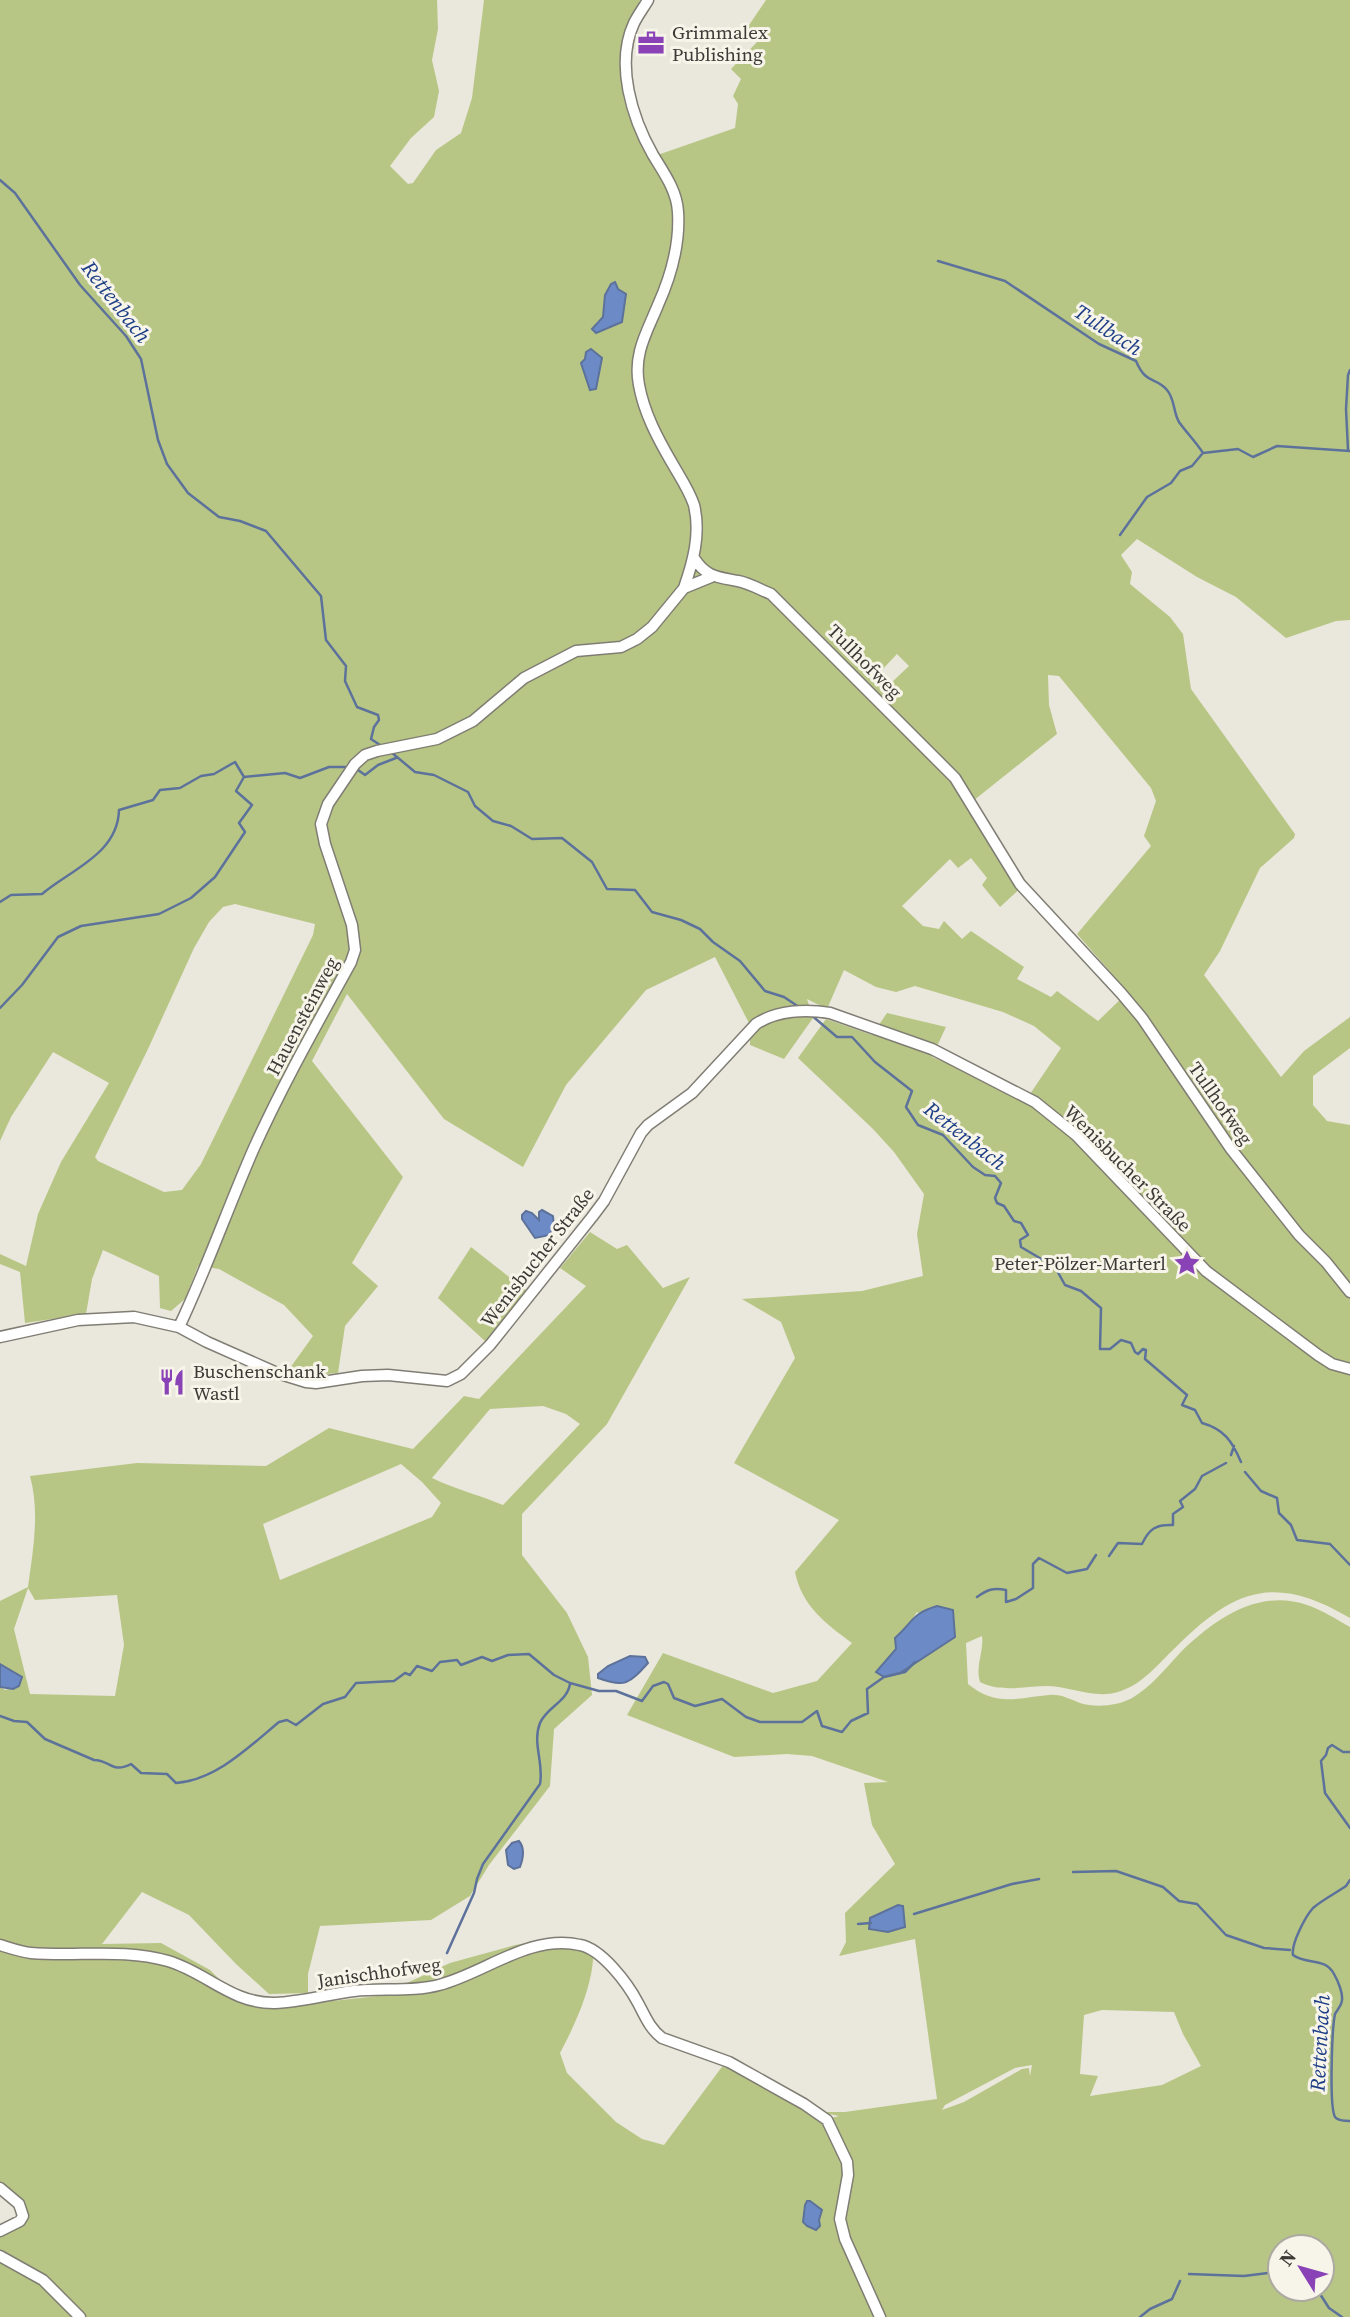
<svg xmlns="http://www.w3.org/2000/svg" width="1350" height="2317" font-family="'Source Serif 4',serif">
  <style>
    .green { fill: #b8c685; fill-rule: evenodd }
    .water { fill: #6c8ac6; stroke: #5d729b; stroke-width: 2 }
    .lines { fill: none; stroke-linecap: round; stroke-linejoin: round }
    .stream { stroke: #5d729b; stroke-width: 2.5 }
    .minor-casing { stroke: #807d74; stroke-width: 13 }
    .minor { stroke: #fff; stroke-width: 10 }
    .labels { text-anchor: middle; stroke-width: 6; stroke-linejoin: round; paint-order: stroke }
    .poi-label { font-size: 19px; fill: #3b3a36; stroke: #f7f4e9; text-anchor: start }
    .street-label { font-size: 19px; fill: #3b3a36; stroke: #f7f4e9 }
    .water-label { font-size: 21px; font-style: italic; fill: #1d3e86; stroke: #f7f4e9 }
  </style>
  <rect width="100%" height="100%" fill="#eae7dc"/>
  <path class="green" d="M 0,0 L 437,0 L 438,29 L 432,60 L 439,91 L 434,117 L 411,138 L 390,166 L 408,184 L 413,183 L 436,150 L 461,133 L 472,98 L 484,0 L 640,0 C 627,34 615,71 626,107 C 631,124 641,141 649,158 L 735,128 L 738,104 L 733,96 L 741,79 L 731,69 L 758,41 L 745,31 L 766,0 L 1350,0 L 1350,620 L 1336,621 L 1286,638 L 1236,597 L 1197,577 L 1137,539 L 1121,555 L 1132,572 L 1130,584 L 1170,617 L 1183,634 L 1191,689 L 1295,834 L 1294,838 L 1260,868 L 1220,951 L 1204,975 L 1281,1077 L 1304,1051 L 1350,1017 L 1350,1048 L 1313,1076 L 1313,1105 L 1327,1121 L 1350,1125 L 1350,1618 C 1275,1574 1235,1588 1175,1648 C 1158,1664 1144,1683 1121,1691 C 1096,1700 1073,1687 1048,1686 C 1024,1686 1002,1693 980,1682 C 975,1666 984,1652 982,1636 L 966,1643 L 968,1684 C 996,1707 1016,1698 1049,1695 C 1061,1694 1069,1699 1080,1703 C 1095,1708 1118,1706 1132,1698 C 1151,1687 1165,1669 1179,1654 C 1213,1620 1258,1588 1307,1605 C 1322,1610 1336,1619 1350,1627 L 1350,2317 L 0,2317 L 0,2233 L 26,2213 L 0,2186 L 0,1687 L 5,1690 L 19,1686 L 21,1677 L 0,1664 L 0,1601 L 28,1587 C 33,1550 40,1513 30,1476 L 137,1463 L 266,1466 L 329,1428 L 413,1449 L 464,1396 L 479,1399 L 586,1286 L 560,1268 L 590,1232 L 617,1249 L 627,1245 L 663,1288 L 690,1277 L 607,1424 L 522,1514 L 522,1555 L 567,1613 L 588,1657 L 592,1695 L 554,1729 L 550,1786 L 489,1865 L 470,1896 L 431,1920 L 320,1926 L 308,1974 L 308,1993 L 269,1994 L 236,1964 L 189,1915 L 142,1892 L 102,1944 L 161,1943 L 210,1970 L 239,1999 L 278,2007 L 405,1993 L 407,1983 L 450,1963 L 515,1945 L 555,1938 L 593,1945 C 596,1980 576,2023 560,2053 L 567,2073 L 616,2122 L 642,2139 L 664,2145 L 724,2064 L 827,2119 L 839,2116 L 820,2112 L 845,2112 L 937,2099 L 915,1939 L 839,1956 L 846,1942 L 845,1913 L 895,1864 L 872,1825 L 864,1783 L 888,1782 L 812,1756 L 787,1754 L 734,1757 L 627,1715 L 663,1653 L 773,1693 L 817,1681 L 852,1643 C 825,1623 802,1606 795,1572 L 839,1520 L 734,1463 L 795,1358 L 781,1322 L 742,1299 L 862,1291 L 923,1276 L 917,1234 L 924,1194 L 894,1152 L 873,1129 L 798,1058 L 826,1019 L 872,1035 L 887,1013 L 946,1027 L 932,1057 L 986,1080 L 1026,1100 L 1061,1048 L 1034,1026 L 1003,1012 L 915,986 L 896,992 L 876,987 L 844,970 L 827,1009 L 807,999 L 813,1018 L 784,1059 L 750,1045 L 750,1025 L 715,957 L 646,990 L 566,1085 L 523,1167 L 444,1119 L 347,994 L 312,1061 L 403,1177 L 352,1263 L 378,1286 L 345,1326 L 338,1373 L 315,1375 L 290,1368 L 313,1336 L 284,1305 L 219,1269 L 207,1267 L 206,1270 L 198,1266 L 185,1299 L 171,1311 L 160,1308 L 159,1276 L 103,1250 L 92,1279 L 86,1314 L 25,1323 L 20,1272 L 0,1264 L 0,1254 L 26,1266 L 38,1214 L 61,1162 L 109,1083 L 53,1052 L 11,1117 L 0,1141 ZM 611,284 L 622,321 L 596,323 L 603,317 L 605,295 ZM 897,654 L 909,666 L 891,683 L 880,672 ZM 1048,675 L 1059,676 L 1151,788 L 1156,801 L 1144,836 L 1151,846 L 1077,934 L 1128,992 L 1098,1021 L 1057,991 L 1051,997 L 1017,979 L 1024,967 L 971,931 L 962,939 L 944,921 L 939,929 L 923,926 L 902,906 L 950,859 L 958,868 L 971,858 L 987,878 L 982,885 L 1000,907 L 1025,884 L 973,801 L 1057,734 L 1049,705 ZM 235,904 L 315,924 L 313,935 L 201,1164 L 182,1190 L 164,1192 L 98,1161 L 95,1157 L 148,1049 L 194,948 L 209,922 L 223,907 ZM 543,1406 L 566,1414 L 580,1424 L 503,1505 C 479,1495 455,1489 432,1478 L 490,1409 ZM 401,1464 L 422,1482 L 441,1503 L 432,1517 L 280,1580 L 263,1524 ZM 28,1588 L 35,1600 L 117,1595 L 124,1645 L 115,1696 L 30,1694 L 14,1629 ZM 917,1612 L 955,1637 L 900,1673 L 877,1672 L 896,1649 L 895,1637 L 907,1627 ZM 1102,2010 L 1174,2012 L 1183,2034 L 1201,2066 L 1162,2085 L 1090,2096 L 1098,2076 L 1080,2074 L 1084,2015 ZM 1032,2065 L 1030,2076 L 1029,2068 L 1022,2069 L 964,2102 L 942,2110 L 945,2105 L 1015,2068 ZM 1280,2247 L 1322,2247 L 1322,2289 L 1280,2289 Z
    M 471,1247 L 527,1291 L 486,1342 L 438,1298 Z"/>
  <path class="water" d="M 615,282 L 618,289 L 626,294 L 622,322 L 596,333 L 592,329 L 603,317 L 605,295 L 611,284 Z
    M 591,349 L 602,358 L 596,389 L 590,390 L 581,363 L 585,359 L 586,352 Z
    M 542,1210 L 553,1216 L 554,1228 L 549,1235 L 535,1238 L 522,1219 L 522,1215 L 526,1211 L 532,1213 L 539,1220 L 539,1212 Z
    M 937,1606 L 953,1610 L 955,1637 L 900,1673 L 884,1677 L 876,1672 L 896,1649 L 895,1638 C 914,1621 911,1614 937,1606 Z
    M 630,1656 L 645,1657 L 648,1663 C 629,1684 625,1688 598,1678 L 598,1674 L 608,1666 Z
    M 0,1664 L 22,1677 L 19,1686 L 13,1689 L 0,1687 Z
    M 519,1841 C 525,1848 523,1859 520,1867 L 514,1869 L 508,1865 L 506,1850 L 512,1843 Z
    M 898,1905 L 903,1906 L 905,1927 L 888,1932 L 869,1929 L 870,1918 Z
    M 807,2201 L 810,2201 L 822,2210 L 819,2220 L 820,2226 L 816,2230 L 807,2226 L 803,2222 L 805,2205 Z"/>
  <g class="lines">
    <path class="stream" d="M 0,180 L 15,193 L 80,285 L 126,336 L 141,359 L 158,440 L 167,464 L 188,493 L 219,517 L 240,521 L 266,531 L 321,596 L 326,640 L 346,666 L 345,681 L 357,707 L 378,715 L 379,720 L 374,727 L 371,739 L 383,747
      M 938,261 L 1005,281 L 1099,344 L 1136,361 C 1146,385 1156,377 1167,390 C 1175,399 1173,412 1179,422 C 1186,432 1196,442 1203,453 L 1238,449 L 1253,457 L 1277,446 L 1350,451
      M 1348,450 L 1346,409 L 1348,375 L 1350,370
      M 1120,535 L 1147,497 L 1171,483 L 1180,471 L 1192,466 L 1202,454
      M 391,752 L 415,772 L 434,775 L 468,792 L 475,806 L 493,821 L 511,826 L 532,839 L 562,838 L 592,862 L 607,889 L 635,890 L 652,912 L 681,920 L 700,929 L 713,942 L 740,961 L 765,991 L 784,997 L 799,1007
      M 358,770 L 365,775 L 378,765 L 396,758
      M 0,902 L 11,895 L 42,894 C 70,870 118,854 119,810 L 153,800 L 160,790 L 180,788 L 201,776 L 214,774 L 235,762 L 244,777 L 285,773 L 300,778 L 329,767 L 346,767
      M 0,1008 L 22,985 L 58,937 L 81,926 L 159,914 L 191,898 L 215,877 L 245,832 L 239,823 L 252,805 L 236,791 L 244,777
      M 810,1014 L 837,1037 L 852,1037 L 875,1062 L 912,1091 L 906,1107 L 918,1125 L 943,1135 L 973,1167 L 985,1175 L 995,1176 L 1001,1183 L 995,1198 L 997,1203 L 1004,1206 L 1014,1221 L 1021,1223 L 1028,1235 L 1020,1240 L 1021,1247 L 1055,1267 L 1065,1285 L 1081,1291 L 1101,1308 L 1100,1349 L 1110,1349 L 1121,1340 L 1131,1343 L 1135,1352 L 1138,1354 L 1143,1349 L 1146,1350 L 1145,1359 L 1187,1395 L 1182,1405 L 1195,1410 L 1202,1423 C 1224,1429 1232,1441 1241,1462
      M 1231,1455 L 1234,1446
      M 1245,1472 L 1261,1491 L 1277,1498 L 1279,1513 L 1291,1525 L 1297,1540 L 1330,1544 L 1350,1565
      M 1109,1556 L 1118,1543 L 1142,1544 C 1149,1529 1156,1524 1173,1525 L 1173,1514 L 1183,1507 L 1180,1501 L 1195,1489 L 1202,1476 L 1226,1463
      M 977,1597 C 987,1590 993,1587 1006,1590 L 1006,1602 L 1016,1599 L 1033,1588 L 1033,1564 L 1039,1558 L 1067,1573 L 1087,1569 L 1096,1555
      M 0,1716 L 14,1721 L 27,1722 L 45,1739 L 94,1760 C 110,1760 112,1774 131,1764 L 141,1773 L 167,1774 L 176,1783 C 216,1780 249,1747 279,1722 L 287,1720 L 296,1725 L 323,1704 L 345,1697 L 356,1683 L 394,1681 L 405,1673 L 410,1675 L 417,1666 L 432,1671 L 440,1662 L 457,1660 L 461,1665 L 482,1657 L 492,1661 L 508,1655 L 529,1654 L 554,1675 L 570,1683 L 599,1691 L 616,1691 L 642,1701 L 653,1686 L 664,1682 L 668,1684 L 674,1698 L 695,1706 L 722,1699 L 746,1717 L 760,1722 L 802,1722 L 817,1711 L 822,1726 L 842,1732 L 851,1721 L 868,1713 L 867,1689 L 884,1677 L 905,1672 L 915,1662
      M 1350,1752 L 1343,1752 L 1332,1745 L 1328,1748 L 1326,1755 L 1321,1761 L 1325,1793 L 1350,1828
      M 1073,1872 L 1116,1871 L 1163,1887 L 1179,1901 L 1197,1904 L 1226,1935 L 1264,1948 L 1290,1950
      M 1350,1880 L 1346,1886 C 1336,1893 1322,1900 1313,1908 C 1305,1917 1291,1944 1293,1955 C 1306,1965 1325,1957 1334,1974 C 1338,1981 1343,1993 1342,2000 C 1342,2005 1337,2010 1335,2014 C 1332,2028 1329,2106 1335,2117 C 1339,2122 1345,2120 1350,2121
      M 914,1914 L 1012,1884 L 1039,1879
      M 858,1924 L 871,1923
      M 447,1953 L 474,1893 L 477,1879 L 483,1864 L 540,1784 C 544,1763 532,1743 540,1723 C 547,1707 567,1702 570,1684
      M 1189,2274 L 1244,2276 L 1276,2272 L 1280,2276
      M 1289,2289 L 1296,2297 L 1301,2297 L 1306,2290 L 1320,2294 L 1329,2308 L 1342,2317
      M 1140,2317 L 1150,2309 L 1172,2299 L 1180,2281"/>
    <g class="minor-casing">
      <path id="minor" d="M 648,0 C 644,7 638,15 634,23 C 615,64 632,118 653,155 C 664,173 677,191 678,212 C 680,244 671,276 658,305 C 647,332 633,354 639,385 C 644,413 658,439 672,463 C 680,477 689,490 694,505 C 701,534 693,562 684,588
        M 694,558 C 706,577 717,577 738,581 C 749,583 761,590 771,594 L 955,778 L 1020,884 L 1121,993 L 1142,1018 L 1231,1149 L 1299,1235 L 1326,1262 L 1350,1292
        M 179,1327 C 207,1268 228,1207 254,1148 C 283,1084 317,1024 351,962 L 355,950 L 352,925 L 325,844 L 321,824 L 328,804 L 355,764 L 365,755 L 377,751 L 437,739 L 473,721 L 524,678 L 576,651 L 621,647 L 637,639 L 652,627 L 684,588 L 711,577
        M 0,1337 L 78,1320 L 134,1317 L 179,1327 L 207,1342 L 277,1373 L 306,1382 L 316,1383 L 362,1376 L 388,1375 L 447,1381 L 461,1374 L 490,1345 L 592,1217 L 604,1201 L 641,1133 L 648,1125 L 692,1093 L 756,1024 C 777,1010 806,1009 830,1013 L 932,1049 L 1035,1102 L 1076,1135 L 1206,1271 L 1318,1355 L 1332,1364 L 1350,1369
        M 0,1945 C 10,1948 21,1952 31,1953 C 77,1957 123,1948 168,1961 C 206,1972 232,2004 275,2003 C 302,2002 328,1994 354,1991 C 381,1988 414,1992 439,1985 C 485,1973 529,1934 580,1945 C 602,1949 628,1984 638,2003 C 645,2016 650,2029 662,2038 L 729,2062 L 804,2104 L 827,2120 L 847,2162 L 848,2175 L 840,2219 L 845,2239 L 880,2317
        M 0,2188 L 19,2204 L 23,2216 L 20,2221 L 0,2231
        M 0,2256 L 43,2280 L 80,2317"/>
    </g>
    <use href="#minor" class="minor"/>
  </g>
  <defs>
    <g id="office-bare" transform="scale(2.1)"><path d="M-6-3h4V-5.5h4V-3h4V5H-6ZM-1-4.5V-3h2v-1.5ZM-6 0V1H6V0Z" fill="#8a43b6" stroke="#f7f4e9" stroke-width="2.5" paint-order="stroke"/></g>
    <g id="sight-bare" transform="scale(2.1)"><path d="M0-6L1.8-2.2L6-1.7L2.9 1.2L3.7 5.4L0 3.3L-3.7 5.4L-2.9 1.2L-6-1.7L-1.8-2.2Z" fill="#8a43b6" stroke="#f7f4e9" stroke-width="2.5" paint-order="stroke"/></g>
    <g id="restaurant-bare" transform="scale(2.1)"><path d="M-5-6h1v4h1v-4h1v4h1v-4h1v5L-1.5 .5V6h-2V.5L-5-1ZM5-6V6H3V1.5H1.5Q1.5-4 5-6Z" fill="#8a43b6" stroke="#f7f4e9" stroke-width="2.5" paint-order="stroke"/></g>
  </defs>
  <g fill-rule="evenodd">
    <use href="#office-bare" x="651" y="43"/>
    <use href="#sight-bare" x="1187" y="1263"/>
    <use href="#restaurant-bare" x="172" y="1382"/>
  </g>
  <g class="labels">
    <g class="poi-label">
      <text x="672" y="39">Grimmalex<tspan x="672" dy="22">Publishing</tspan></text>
      <text x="1166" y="1270" text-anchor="end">Peter-Pölzer-Marterl</text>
      <text x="193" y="1378">Buschenschank<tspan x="193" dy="22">Wastl</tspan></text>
    </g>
    <g class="street-label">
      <text transform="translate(865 661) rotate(45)" y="7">Tullhofweg</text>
      <text transform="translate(302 1016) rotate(-62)" y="7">Hauensteinweg</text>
      <text transform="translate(1221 1103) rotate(55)" y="7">Tullhofweg</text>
      <text transform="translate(1128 1168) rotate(45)" y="7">Wenisbucher Straße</text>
      <text transform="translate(537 1257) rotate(-52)" y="7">Wenisbucher Straße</text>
      <text transform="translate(379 1972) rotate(-8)" y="7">Janischhofweg</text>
    </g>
    <g class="water-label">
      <text transform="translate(116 302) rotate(52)" y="7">Rettenbach</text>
      <text transform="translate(1108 330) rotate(33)" y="7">Tullbach</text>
      <text transform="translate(965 1136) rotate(38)" y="7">Rettenbach</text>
      <text transform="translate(1320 2043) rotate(-87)" y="7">Rettenbach</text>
    </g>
  </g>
  <g transform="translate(1301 2268) rotate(307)"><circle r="33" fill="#f7f4e9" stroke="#acaaa1" stroke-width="2"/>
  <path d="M0-5L12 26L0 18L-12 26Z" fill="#8a43b6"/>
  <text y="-10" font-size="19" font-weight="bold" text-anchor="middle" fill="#3b3a36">N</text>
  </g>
</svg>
